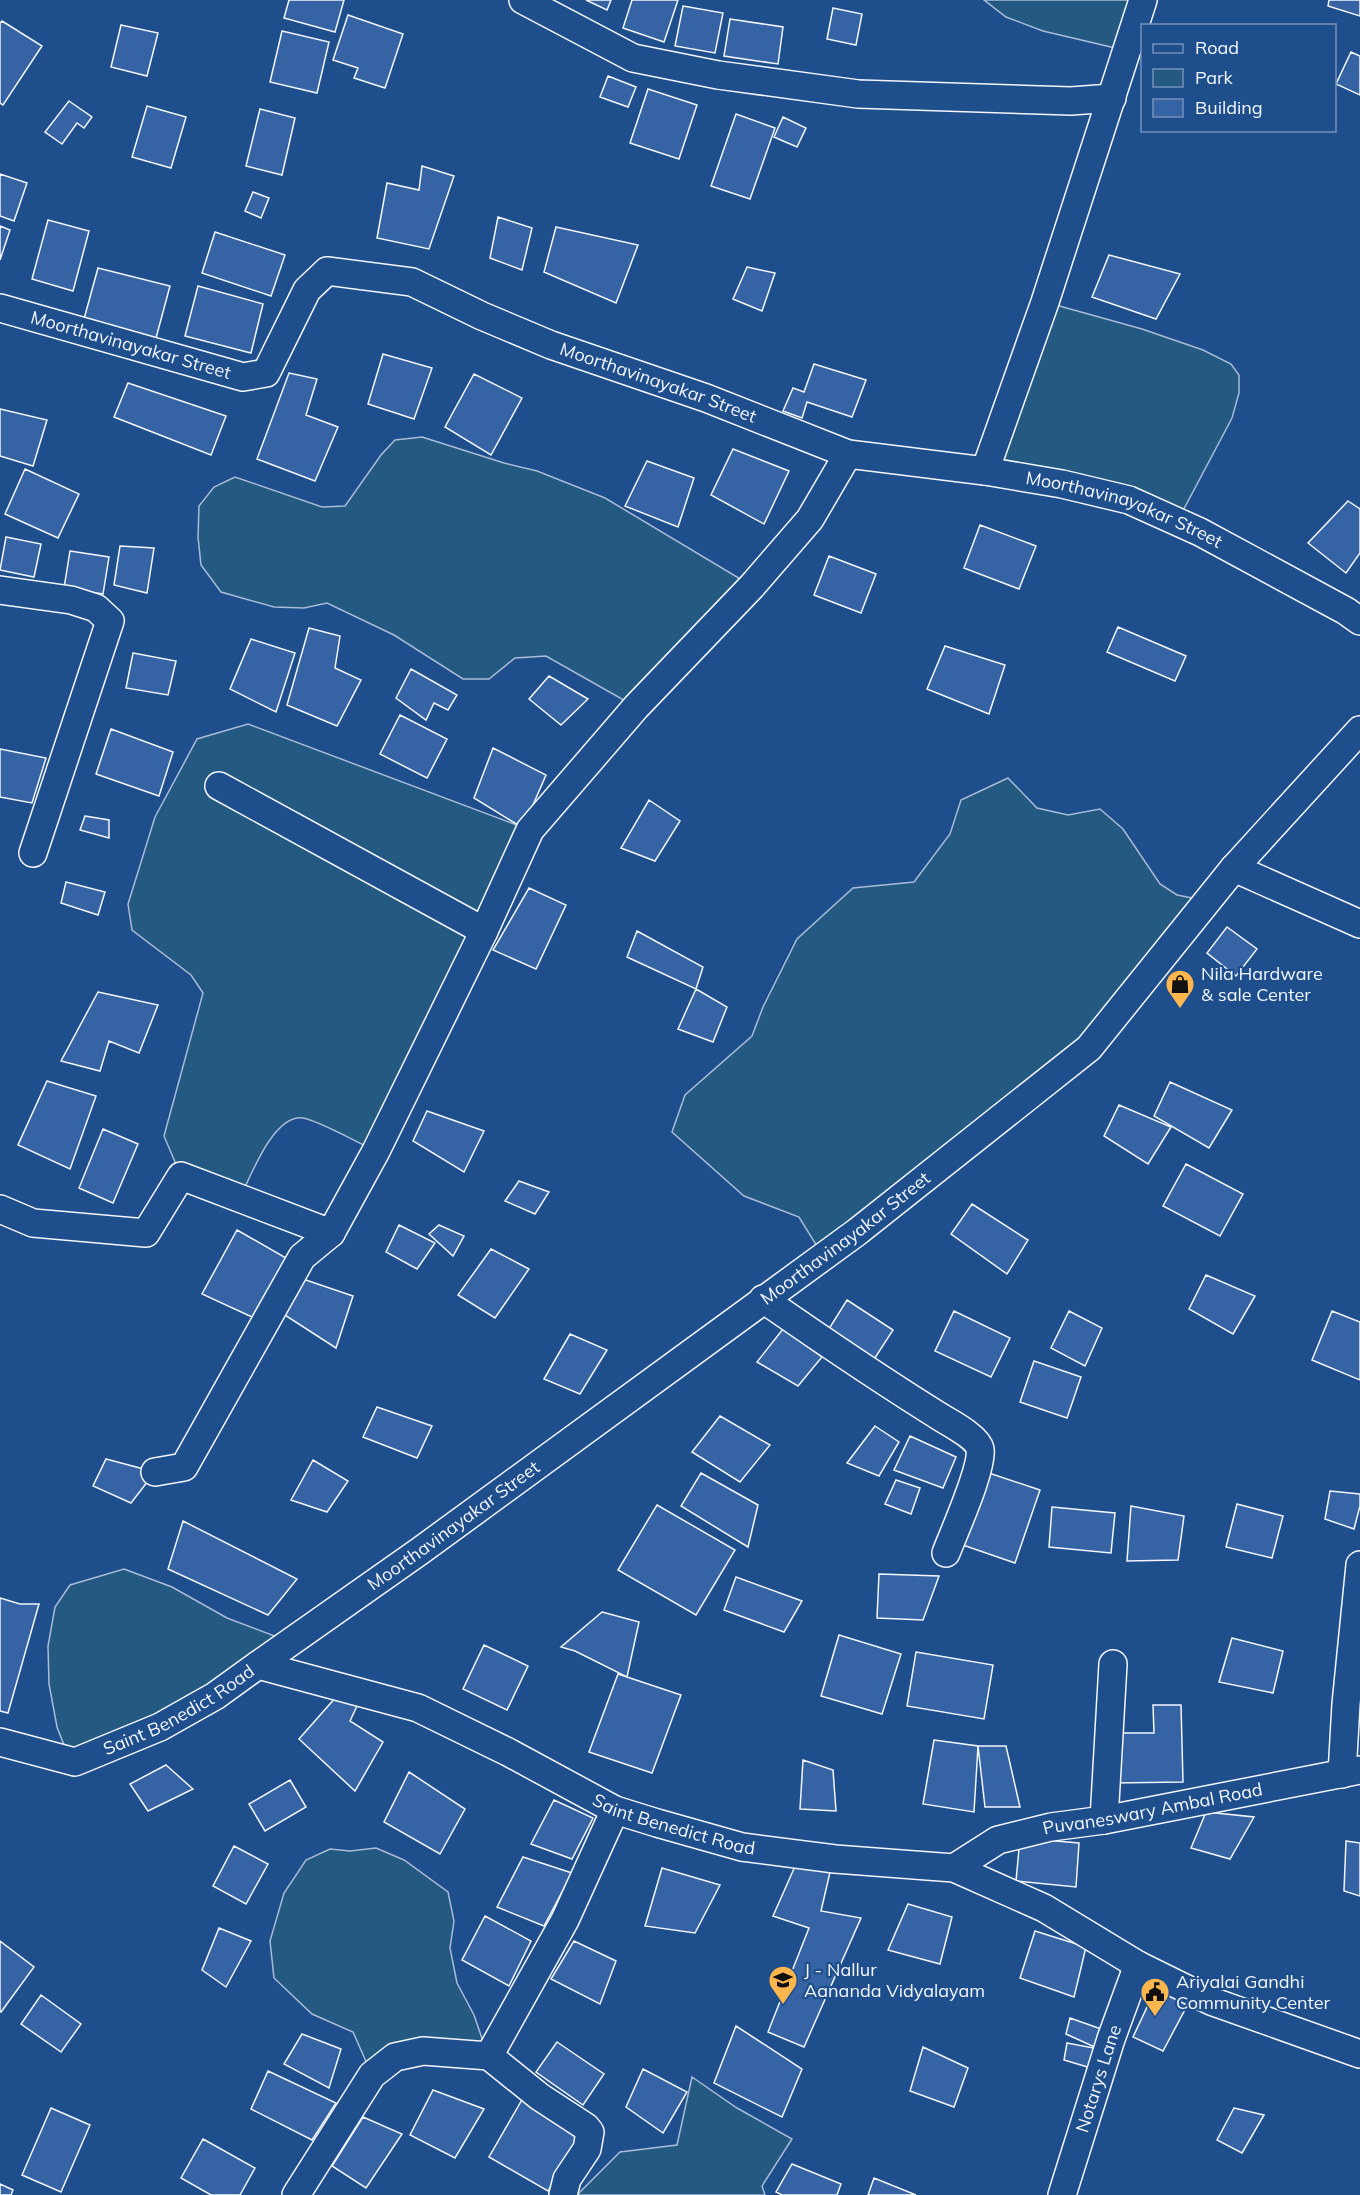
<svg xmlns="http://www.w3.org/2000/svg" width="1360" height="2195" font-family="Mulish,sans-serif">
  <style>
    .green { fill: #245a82; stroke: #a8bbd7; stroke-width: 1.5 }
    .building { fill: #3563a3; stroke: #f2f6ff; stroke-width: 1.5 }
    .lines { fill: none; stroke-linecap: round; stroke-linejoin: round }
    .minor-casing { stroke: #f2f6ff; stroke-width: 30 }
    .minor { stroke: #1f4e8c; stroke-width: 27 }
    .labels { text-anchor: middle; stroke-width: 4.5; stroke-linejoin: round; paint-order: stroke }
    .street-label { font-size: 18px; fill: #f2f6ff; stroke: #1f4e8c }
    .poi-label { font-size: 18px; fill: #f2f6ff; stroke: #1f4e8c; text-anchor: start }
  </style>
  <rect width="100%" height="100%" fill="#1f4e8c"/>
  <path class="green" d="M 984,0 L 1143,0 L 1128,51 L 1043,31 L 1006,17 Z
    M 1045,302 L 1142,329 L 1203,350 L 1231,364 L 1239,375 L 1239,393 L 1232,418 L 1177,522 L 985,471 Z
    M 422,437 L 504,463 L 537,471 L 605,498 L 752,586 L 636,707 L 546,656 L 515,658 L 489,679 L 463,679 L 394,635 L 327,603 L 304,608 L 274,607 L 221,592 L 201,565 L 198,537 L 199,506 L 214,487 L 235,477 L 322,507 L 345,506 L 381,455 L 395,440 Z
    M 248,724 L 530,830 L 376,1151 C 358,1143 320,1121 303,1118 C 273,1114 250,1178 239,1200 L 181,1176 L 164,1136 L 203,993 L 191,975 L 132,930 L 128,904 L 155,817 L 197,739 Z
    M 1008,778 L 1037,808 L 1068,815 L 1100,809 L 1123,829 L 1160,884 L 1177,895 L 1208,901 L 1089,1048 L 823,1256 L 799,1217 L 744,1196 L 672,1132 L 685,1095 L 752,1036 L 763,1007 L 797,939 L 853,888 L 914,882 L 950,834 L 961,800 Z
    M 124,1569 L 172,1587 L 227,1618 L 290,1642 L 78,1761 L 64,1745 L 57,1727 L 49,1684 L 48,1646 L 55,1607 L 70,1585 Z
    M 376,1848 L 404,1860 L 448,1892 L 454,1921 L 450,1948 L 457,1983 L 474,2015 L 487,2053 L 423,2051 L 372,2075 L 353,2032 L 312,2014 L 274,1978 L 270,1941 L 284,1893 L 306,1860 L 330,1849 L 350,1851 Z
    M 692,2077 L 737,2108 L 792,2139 L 762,2186 L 765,2195 L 577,2195 L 620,2152 L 677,2145 Z"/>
  <path class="building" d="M 289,0 L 344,0 L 335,32 L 284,18 Z
    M 586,0 L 611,0 L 607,10 Z
    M 632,0 L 678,0 L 664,42 L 623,28 Z
    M 1329,0 L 1360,0 L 1360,16 L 1328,6 Z
    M 683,6 L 723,13 L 715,53 L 675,46 Z
    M 833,8 L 862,14 L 856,45 L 827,39 Z
    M 348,15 L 403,34 L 385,88 L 354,78 L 358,68 L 333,60 Z
    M 730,19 L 783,27 L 778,64 L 724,56 Z
    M 2,21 L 42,46 L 3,105 L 0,103 L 0,23 Z
    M 121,25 L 158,33 L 147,76 L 111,67 Z
    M 282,31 L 329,42 L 317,93 L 270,82 Z
    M 1351,52 L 1360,56 L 1360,95 L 1336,84 Z
    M 608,76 L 636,87 L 628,107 L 600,97 Z
    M 648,89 L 697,105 L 679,159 L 630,143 Z
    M 69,101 L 92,117 L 84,128 L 77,123 L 62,144 L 45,132 Z
    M 147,106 L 186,117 L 171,168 L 132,157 Z
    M 260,109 L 295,118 L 282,175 L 246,166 Z
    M 736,114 L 775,128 L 750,199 L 711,186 Z
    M 783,117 L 806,128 L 797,147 L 774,137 Z
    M 422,166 L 454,176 L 429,249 L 377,238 L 387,183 L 419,190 Z
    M 0,174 L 27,183 L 14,221 L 0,216 Z
    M 253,192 L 269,198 L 261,218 L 245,211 Z
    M 498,217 L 532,228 L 522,270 L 490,258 Z
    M 48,220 L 89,231 L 73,291 L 32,279 Z
    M 0,226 L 10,230 L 0,260 Z
    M 556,227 L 638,245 L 616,303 L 544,272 Z
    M 215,232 L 285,255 L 271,296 L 202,273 Z
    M 1109,255 L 1180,274 L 1156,319 L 1092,297 Z
    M 747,267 L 775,273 L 762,311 L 733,299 Z
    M 98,268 L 170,286 L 156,338 L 84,319 Z
    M 198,286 L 263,304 L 251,353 L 185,336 Z
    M 383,354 L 432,368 L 414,419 L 368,404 Z
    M 814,364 L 866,380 L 852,417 L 807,402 L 802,418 L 783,411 L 793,388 L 804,392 Z
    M 289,373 L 317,379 L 306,415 L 338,427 L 315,481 L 257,459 Z
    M 474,374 L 522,398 L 491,455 L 445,427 Z
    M 128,383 L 226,416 L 211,455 L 114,417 Z
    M 0,409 L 47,420 L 33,466 L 0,456 Z
    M 733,449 L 789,471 L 764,524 L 711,495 Z
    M 647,461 L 694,478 L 678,527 L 625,506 Z
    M 25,469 L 79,494 L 58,538 L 5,514 Z
    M 1348,501 L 1360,509 L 1360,553 L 1346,573 L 1308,543 Z
    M 980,525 L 1036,546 L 1019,589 L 964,568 Z
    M 6,537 L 41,544 L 34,577 L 0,570 Z
    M 120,546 L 154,548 L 147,593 L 114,585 Z
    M 70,551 L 109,557 L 103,594 L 64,588 Z
    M 829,556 L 876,574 L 861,613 L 814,595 Z
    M 1118,627 L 1186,656 L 1175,681 L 1107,652 Z
    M 309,628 L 340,636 L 335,668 L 361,680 L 337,726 L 287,705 Z
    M 251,639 L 295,653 L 276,712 L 230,689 Z
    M 945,646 L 1005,665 L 989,714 L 927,689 Z
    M 133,653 L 176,661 L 168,695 L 126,688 Z
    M 411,669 L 457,695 L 448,710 L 434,703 L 426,720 L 396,698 Z
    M 549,676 L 588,699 L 561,725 L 529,699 Z
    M 400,715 L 447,739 L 427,778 L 380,754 Z
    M 111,729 L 173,752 L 159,796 L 96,774 Z
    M 493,748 L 546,775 L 523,828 L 474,798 Z
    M 0,749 L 46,758 L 32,803 L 0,797 Z
    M 649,800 L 680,821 L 655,861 L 621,848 Z
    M 85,816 L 109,820 L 109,838 L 80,830 Z
    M 66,882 L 105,892 L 98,915 L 61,903 Z
    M 529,888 L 566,905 L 536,969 L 493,950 Z
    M 1227,927 L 1257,949 L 1236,976 L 1207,953 Z
    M 637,931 L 703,967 L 696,989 L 627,957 Z
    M 696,989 L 727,1007 L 713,1042 L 678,1029 Z
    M 98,992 L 158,1005 L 139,1053 L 109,1041 L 100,1071 L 61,1061 Z
    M 47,1081 L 96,1096 L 70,1169 L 18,1145 Z
    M 1170,1082 L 1232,1110 L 1209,1148 L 1154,1116 Z
    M 1119,1105 L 1171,1127 L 1148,1164 L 1104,1136 Z
    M 427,1111 L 484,1131 L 464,1172 L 413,1141 Z
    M 103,1129 L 138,1144 L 113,1203 L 79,1188 Z
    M 1186,1164 L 1243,1194 L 1220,1236 L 1163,1206 Z
    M 519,1181 L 549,1192 L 535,1214 L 505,1201 Z
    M 972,1204 L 1028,1240 L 1007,1274 L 951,1234 Z
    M 399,1225 L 435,1243 L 417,1269 L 386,1252 Z
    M 439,1225 L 464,1236 L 453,1256 L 429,1234 Z
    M 237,1230 L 286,1258 L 252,1317 L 202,1294 Z
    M 491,1249 L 529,1269 L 495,1318 L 458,1295 Z
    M 1206,1275 L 1255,1296 L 1233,1334 L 1189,1309 Z
    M 294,1276 L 353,1296 L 336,1348 L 277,1310 Z
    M 847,1300 L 893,1330 L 873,1361 L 827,1332 Z
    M 954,1311 L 1010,1338 L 991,1377 L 935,1351 Z
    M 1069,1311 L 1102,1328 L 1085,1366 L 1051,1348 Z
    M 1332,1311 L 1360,1322 L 1360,1380 L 1312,1360 Z
    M 783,1329 L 822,1357 L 798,1386 L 757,1362 Z
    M 570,1334 L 607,1350 L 580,1394 L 544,1379 Z
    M 1034,1361 L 1081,1377 L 1067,1418 L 1020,1402 Z
    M 377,1407 L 432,1426 L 417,1458 L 363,1437 Z
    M 720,1416 L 770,1445 L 740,1482 L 692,1452 Z
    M 875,1426 L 899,1442 L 879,1476 L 847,1463 Z
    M 910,1436 L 956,1457 L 943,1488 L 894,1470 Z
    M 106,1459 L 155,1472 L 131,1503 L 93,1486 Z
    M 313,1460 L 348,1481 L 327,1512 L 291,1500 Z
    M 983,1471 L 1040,1490 L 1015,1563 L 957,1543 Z
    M 701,1473 L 758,1505 L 748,1547 L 681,1506 Z
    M 896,1480 L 920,1488 L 911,1514 L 885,1504 Z
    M 1330,1491 L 1360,1494 L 1360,1506 L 1354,1529 L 1325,1519 Z
    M 1237,1504 L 1283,1516 L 1272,1558 L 1226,1547 Z
    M 657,1505 L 735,1550 L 696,1615 L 618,1570 Z
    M 1131,1506 L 1184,1516 L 1178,1560 L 1127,1561 Z
    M 1052,1507 L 1115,1513 L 1111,1553 L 1049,1547 Z
    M 183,1521 L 297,1579 L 268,1615 L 168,1569 Z
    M 879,1574 L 939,1576 L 923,1620 L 877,1618 Z
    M 736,1577 L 802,1601 L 784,1632 L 724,1610 Z
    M 0,1598 L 20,1604 L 39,1604 L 8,1713 L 0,1711 Z
    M 602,1612 L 639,1622 L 627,1677 L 575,1651 L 561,1647 Z
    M 839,1635 L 901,1654 L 882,1714 L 821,1696 Z
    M 1232,1638 L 1283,1651 L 1273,1693 L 1219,1682 Z
    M 484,1645 L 528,1666 L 507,1710 L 463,1689 Z
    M 916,1652 L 993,1665 L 984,1719 L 907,1706 Z
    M 618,1674 L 681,1695 L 652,1773 L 589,1752 Z
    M 337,1696 L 358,1704 L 350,1721 L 383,1742 L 355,1791 L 299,1739 Z
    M 1153,1705 L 1181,1705 L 1183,1782 L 1113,1783 L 1113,1733 L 1154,1733 Z
    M 934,1740 L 978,1746 L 974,1812 L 923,1804 Z
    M 978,1746 L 1006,1746 L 1020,1807 L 985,1807 Z
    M 803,1760 L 833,1770 L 836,1811 L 800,1809 Z
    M 166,1765 L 193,1789 L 148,1811 L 130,1784 Z
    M 409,1772 L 465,1809 L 440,1854 L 384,1822 Z
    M 290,1780 L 306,1807 L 265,1831 L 249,1804 Z
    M 554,1800 L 593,1818 L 572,1859 L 531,1844 Z
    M 1206,1812 L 1254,1817 L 1230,1859 L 1191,1848 Z
    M 1020,1838 L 1079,1843 L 1076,1887 L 1016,1881 Z
    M 1346,1841 L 1360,1843 L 1360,1896 L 1344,1891 Z
    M 234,1846 L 268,1864 L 246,1904 L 213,1886 Z
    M 523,1857 L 572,1873 L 544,1926 L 497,1907 Z
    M 796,1864 L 831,1868 L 821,1911 L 861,1918 L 804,2047 L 768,2032 L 809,1928 L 773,1916 Z
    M 662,1868 L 720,1885 L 695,1933 L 645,1926 Z
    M 908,1904 L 952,1917 L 940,1964 L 888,1950 Z
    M 485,1916 L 531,1941 L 509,1986 L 462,1960 Z
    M 219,1928 L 251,1941 L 226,1987 L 202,1970 Z
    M 1035,1931 L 1086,1947 L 1074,1997 L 1020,1978 Z
    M 0,1941 L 34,1967 L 1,2012 L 0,2011 Z
    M 574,1941 L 616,1961 L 600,2004 L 551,1979 Z
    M 1156,1988 L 1188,2004 L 1163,2051 L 1133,2037 Z
    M 41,1995 L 81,2024 L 61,2052 L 21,2024 Z
    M 1070,2018 L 1104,2030 L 1099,2049 L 1066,2034 Z
    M 736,2026 L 802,2069 L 782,2117 L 714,2083 Z
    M 302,2034 L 341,2049 L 329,2088 L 284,2064 Z
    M 557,2042 L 604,2074 L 583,2105 L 536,2072 Z
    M 1067,2043 L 1099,2049 L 1091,2068 L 1064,2060 Z
    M 923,2047 L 968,2068 L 954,2107 L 910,2091 Z
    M 643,2069 L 687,2092 L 663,2133 L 626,2107 Z
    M 268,2071 L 336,2103 L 312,2140 L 251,2109 Z
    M 433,2090 L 484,2109 L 455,2158 L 410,2135 Z
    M 523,2098 L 582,2132 L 548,2191 L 489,2157 Z
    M 51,2108 L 90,2125 L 61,2192 L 22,2175 Z
    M 1234,2108 L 1264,2115 L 1242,2153 L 1217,2140 Z
    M 363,2117 L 402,2134 L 366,2188 L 332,2166 Z
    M 203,2139 L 255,2168 L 240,2195 L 211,2195 L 181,2178 Z
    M 792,2164 L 841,2184 L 837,2195 L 782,2195 L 776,2192 Z
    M 874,2178 L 916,2195 L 868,2195 Z
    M 0,2184 L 13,2190 L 11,2195 L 0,2195 Z"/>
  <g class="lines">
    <g class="minor-casing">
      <g id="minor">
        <path d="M 523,0 L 633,58 L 718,75 L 858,94 L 1071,101 L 1112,98"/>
        <path id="s1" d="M 0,308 L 243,377 L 266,373 L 307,290 L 327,271 L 412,282 L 482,316 L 551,345 L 706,398 L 848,454 L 985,471 L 1062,484 L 1129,500 L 1200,532 L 1346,611 L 1360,621"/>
        <path d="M 985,471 L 1045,302 L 1143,0"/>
        <path d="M 0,590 L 71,600 L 96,608 L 110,621 L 33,853"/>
        <path d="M 219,786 L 484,931"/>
        <path d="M 1234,868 L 1360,924"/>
        <path d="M 0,1209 L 33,1223 L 146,1233 L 181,1176 L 331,1233 L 376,1151 L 484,931 L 530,830 L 636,707 L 752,586 L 810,519 L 848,454"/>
        <path d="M 763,1299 C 822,1340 881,1380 942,1418 C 952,1424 978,1438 980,1449 C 983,1468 954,1532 946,1553"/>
        <path d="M 155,1472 L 184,1467 L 302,1257 L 331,1233"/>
        <path id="s2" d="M 258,1665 L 420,1551 L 857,1232 L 1089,1048 L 1234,868 L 1360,730"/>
        <path id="s3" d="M 0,1742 L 75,1762 L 160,1727 L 215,1696 L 258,1665 L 418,1708 L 508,1752 L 615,1810 L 657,1823 L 742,1847 L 835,1859 L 954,1868 L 1044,1908 L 1138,1965 L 1211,2001 L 1360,2054"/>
        <path d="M 1342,1774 L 1346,1704 L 1360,1565"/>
        <path d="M 1104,1820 L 1113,1664"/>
        <path id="s4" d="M 954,1868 L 998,1840 L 1051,1827 L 1104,1820 L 1360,1770"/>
        <path d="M 489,2056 L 540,2097 L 586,2127 L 590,2132 L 587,2149 L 567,2179 L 563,2195"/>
        <path d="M 296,2195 L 372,2075 L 395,2057 L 423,2051 L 489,2056 L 565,1920 L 615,1810"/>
        <path id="s5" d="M 1062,2195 L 1111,2039 L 1138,1965"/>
      </g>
    </g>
    <use href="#minor" class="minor"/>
  </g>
  <defs>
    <g id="shop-pin" transform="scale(1.5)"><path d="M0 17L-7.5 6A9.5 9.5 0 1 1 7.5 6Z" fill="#ffb74d" stroke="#1f4e8c"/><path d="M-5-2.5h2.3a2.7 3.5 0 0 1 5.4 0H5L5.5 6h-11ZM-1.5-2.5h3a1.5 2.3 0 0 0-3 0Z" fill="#111"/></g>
    <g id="school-pin" transform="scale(1.5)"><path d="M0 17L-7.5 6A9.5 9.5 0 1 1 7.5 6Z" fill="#ffb74d" stroke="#1f4e8c"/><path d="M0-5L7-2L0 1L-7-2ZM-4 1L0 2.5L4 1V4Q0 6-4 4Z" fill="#111"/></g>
    <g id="civic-pin" transform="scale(1.5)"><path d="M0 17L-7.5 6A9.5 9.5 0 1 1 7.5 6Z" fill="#ffb74d" stroke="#1f4e8c"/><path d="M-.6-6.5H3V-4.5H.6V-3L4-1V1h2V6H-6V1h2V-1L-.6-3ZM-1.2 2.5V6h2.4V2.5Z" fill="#111"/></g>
  </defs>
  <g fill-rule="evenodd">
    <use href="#shop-pin" x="1180" y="984"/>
    <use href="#school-pin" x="783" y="1980"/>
    <use href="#civic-pin" x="1155" y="1992"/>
  </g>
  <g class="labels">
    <g class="street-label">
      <text dy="6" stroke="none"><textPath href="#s1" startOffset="136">Moorthavinayakar Street</textPath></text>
      <text dy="6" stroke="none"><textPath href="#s1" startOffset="748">Moorthavinayakar Street</textPath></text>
      <text dy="6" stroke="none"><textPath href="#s1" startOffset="1234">Moorthavinayakar Street</textPath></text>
      <text dy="6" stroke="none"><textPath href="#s2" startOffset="726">Moorthavinayakar Street</textPath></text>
      <text dy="6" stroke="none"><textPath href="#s2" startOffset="240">Moorthavinayakar Street</textPath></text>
      <text dy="6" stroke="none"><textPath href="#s3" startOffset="194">Saint Benedict Road</textPath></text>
      <text dy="6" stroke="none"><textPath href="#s4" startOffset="210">Puvaneswary Ambal Road</textPath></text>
      <text dy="6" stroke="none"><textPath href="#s3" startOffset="734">Saint Benedict Road</textPath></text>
      <text dy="6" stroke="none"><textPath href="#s5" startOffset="122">Notarys Lane</textPath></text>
    </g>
    <g class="poi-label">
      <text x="1201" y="980">Nila Hardware<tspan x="1201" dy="21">&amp; sale Center</tspan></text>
      <text x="804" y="1976">J - Nallur<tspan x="804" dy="21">Aananda Vidyalayam</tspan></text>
      <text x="1176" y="1988">Ariyalai Gandhi<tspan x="1176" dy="21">Community Center</tspan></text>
    </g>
  </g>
  <rect x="1141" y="24" width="195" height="108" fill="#1f4e8c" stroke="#7391ba" stroke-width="1.5"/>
  <rect x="1153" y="44" width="30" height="9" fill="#1f4e8c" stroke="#7391ba" stroke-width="1.5"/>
  <text x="1195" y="54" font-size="18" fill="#f2f6ff">Road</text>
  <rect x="1153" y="69" width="30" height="18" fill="#245a82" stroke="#7391ba" stroke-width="1.5"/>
  <text x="1195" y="84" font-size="18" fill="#f2f6ff">Park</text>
  <rect x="1153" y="99" width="30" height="18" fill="#3563a3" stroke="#7391ba" stroke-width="1.5"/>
  <text x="1195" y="114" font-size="18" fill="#f2f6ff">Building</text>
</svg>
